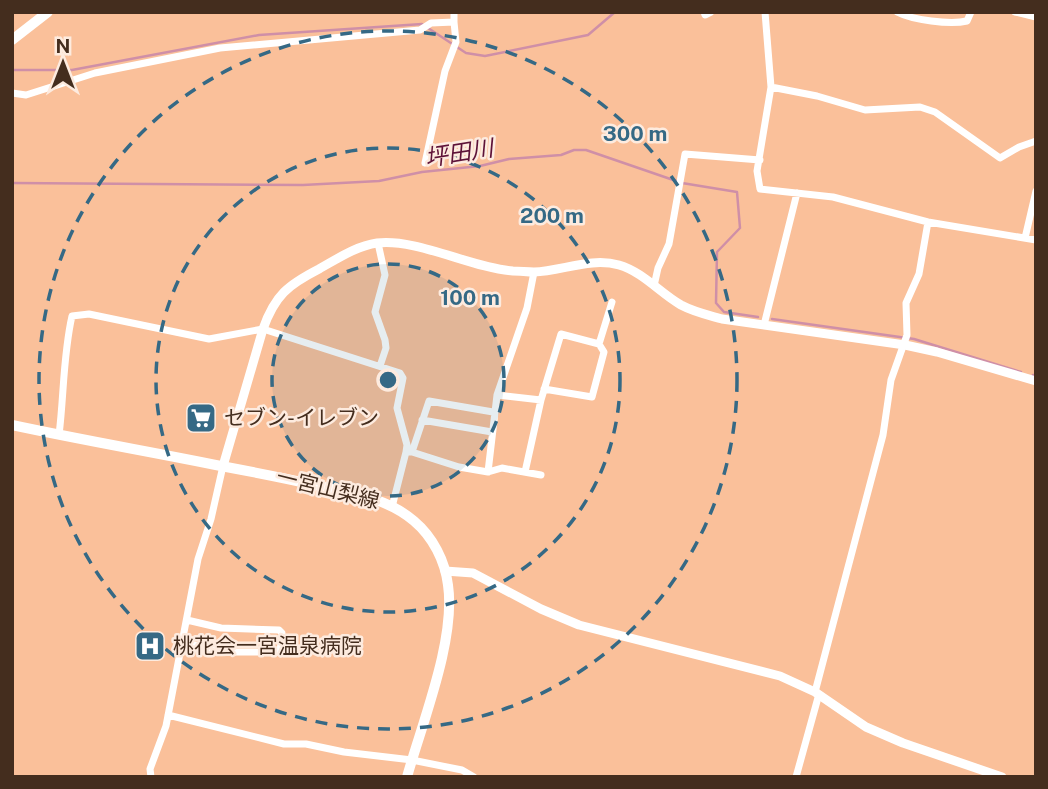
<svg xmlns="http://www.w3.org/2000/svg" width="1048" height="789" font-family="'Public Sans','Noto Sans JP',sans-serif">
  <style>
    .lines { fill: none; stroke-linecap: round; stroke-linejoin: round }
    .stream { stroke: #cf8fa7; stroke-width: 2.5 }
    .minor { stroke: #fff; stroke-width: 7 }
    .tertiary { stroke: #fff; stroke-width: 9 }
    .secondary { stroke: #fff; stroke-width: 10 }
    .trunk { stroke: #fff; stroke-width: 10 }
    .ring { fill: none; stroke: #356985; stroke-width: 3.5; stroke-dasharray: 12 9 }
    .labels { text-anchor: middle; stroke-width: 5; stroke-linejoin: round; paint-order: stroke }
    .poi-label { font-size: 21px; fill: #442d1e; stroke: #fdebdf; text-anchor: start }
    .street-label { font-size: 21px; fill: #442d1e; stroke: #fdebdf }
    .water-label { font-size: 23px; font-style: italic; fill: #5e1238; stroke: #fdebdf }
    .centre { fill: #356985; stroke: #fdebdf; stroke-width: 3.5 }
    .ring-label { font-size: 21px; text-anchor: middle; font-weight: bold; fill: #356985; stroke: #fdebdf; stroke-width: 5; stroke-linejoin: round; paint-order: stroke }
  </style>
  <rect width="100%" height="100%" fill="#fac09a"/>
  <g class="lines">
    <path class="stream" d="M 12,70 L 72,70 L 259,35 L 422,24 L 466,53 L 485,56 L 588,35 L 615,12
      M 12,183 L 303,185 L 379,181 L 422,172 L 480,166 L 509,159 L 561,155 L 574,150 L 586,150 L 682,183 L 737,192 L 740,228 L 717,252 L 716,303 L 724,312 L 758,317
      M 772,319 L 914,339 L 1021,372
      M 1033,375 L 1036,376"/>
    <path class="minor" d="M 704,12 L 705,15 L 711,12
      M 765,12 L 771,87 L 757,171 L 760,189 L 833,197 L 928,222 L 1036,240
      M 897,12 C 912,20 950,25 967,21 L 971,12
      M 1015,12 L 1036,17
      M 771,87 L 817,96 L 865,110 L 920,107 L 935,112 L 1000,158 L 1019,147 L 1036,141
      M 12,93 L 26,95 L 95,73 L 220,48 L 420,30 L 431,23 L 454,22 L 454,12
      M 425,163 L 445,71 L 456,42 L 454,22
      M 1025,238 L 1036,191
      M 378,243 L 385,275 L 375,312 L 385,340 L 386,348 L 380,366
      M 654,286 L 658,268 L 669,244 L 685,154 L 760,160
      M 764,325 L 797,193
      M 544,389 L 592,397 L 604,352 L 599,344 L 612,302
      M 497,395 L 541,400
      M 422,420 L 492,432
      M 59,435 C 64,395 63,355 72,316 L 89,314 L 209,339 L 263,329 L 400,373 L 403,378 L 397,408 L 407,445 L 406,452
      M 412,452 L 459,467 L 488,472 L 502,468 L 541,475
      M 488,472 L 497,395 L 527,308 L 534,272
      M 525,472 L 541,400 L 561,334 L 599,344
      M 392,507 L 406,452 L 412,452 L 429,401 L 493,412
      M 182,642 L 223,652 L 280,652 L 282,633 L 279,630 L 221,628 L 187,620
      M 815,692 L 883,435 L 891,380 L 907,335 L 906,303 L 919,274 L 928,222
      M 168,715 L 284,744 L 306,744 L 344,752 L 412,760 L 462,770 L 474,777
      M 151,777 L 150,769 L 166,726 L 198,559 L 211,519 L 223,466
      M 796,777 L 819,694"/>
    <path class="tertiary" d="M 223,466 L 263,329 C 275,295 288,285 319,269 C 337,259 356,246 377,243 C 416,238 472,268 513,271 C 520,271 527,272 534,272 C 562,271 591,257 619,265 C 643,272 660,293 681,305 C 694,312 708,315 722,319 L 905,345 L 937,352 L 1036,381
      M 445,571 L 473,573 L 541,609 L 579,625 L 780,676 L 815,692 L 866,727 L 903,743 L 1002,777"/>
    <path class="secondary" d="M 12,425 C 82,440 152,452 221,466 C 253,472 284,478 315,485 C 349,493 386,497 414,521 C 433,537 445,561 448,585 C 456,640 422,723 407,777"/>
    <path class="trunk" d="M 12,40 L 48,12"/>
  </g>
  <circle cx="388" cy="380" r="116" fill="#356985" fill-opacity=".12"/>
  <g class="ring">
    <circle cx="388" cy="380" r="116"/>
    <circle cx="388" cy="380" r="232"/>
    <circle cx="388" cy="380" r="349"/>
  </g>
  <defs>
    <g id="supermarket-square" transform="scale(1.575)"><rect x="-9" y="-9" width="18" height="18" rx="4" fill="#356985" stroke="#fdebdf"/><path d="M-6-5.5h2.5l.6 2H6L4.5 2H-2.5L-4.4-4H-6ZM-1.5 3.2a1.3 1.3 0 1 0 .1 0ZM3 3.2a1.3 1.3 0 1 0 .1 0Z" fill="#fff"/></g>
    <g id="hospital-square" transform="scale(1.575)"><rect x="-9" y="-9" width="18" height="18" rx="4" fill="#356985" stroke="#fdebdf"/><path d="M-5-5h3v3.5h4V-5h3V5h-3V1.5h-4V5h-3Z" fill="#fff"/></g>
  </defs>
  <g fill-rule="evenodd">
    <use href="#supermarket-square" x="201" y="418"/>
    <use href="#hospital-square" x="150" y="646"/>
  </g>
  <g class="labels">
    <g class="poi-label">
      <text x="224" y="425">セブン-イレブン</text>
      <text x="173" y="653">桃花会一宮温泉病院</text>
    </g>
    <g class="street-label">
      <text transform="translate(328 489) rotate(14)" y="7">一宮山梨線</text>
    </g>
    <g class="water-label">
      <text transform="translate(459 153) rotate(-9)" y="8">坪田川</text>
    </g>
  </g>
  <circle cx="388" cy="380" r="10" class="centre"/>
  <g class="ring-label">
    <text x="635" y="141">300 m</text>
    <text x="552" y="223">200 m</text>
    <text x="470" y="305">100 m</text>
  </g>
  <rect width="1048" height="789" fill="none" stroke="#442d1e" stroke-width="28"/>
  <g transform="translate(63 63)" stroke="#fdebdf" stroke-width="5" paint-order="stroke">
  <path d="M0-5L12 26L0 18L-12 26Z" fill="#442d1e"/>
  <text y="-10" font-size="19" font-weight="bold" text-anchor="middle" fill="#442d1e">N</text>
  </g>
</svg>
